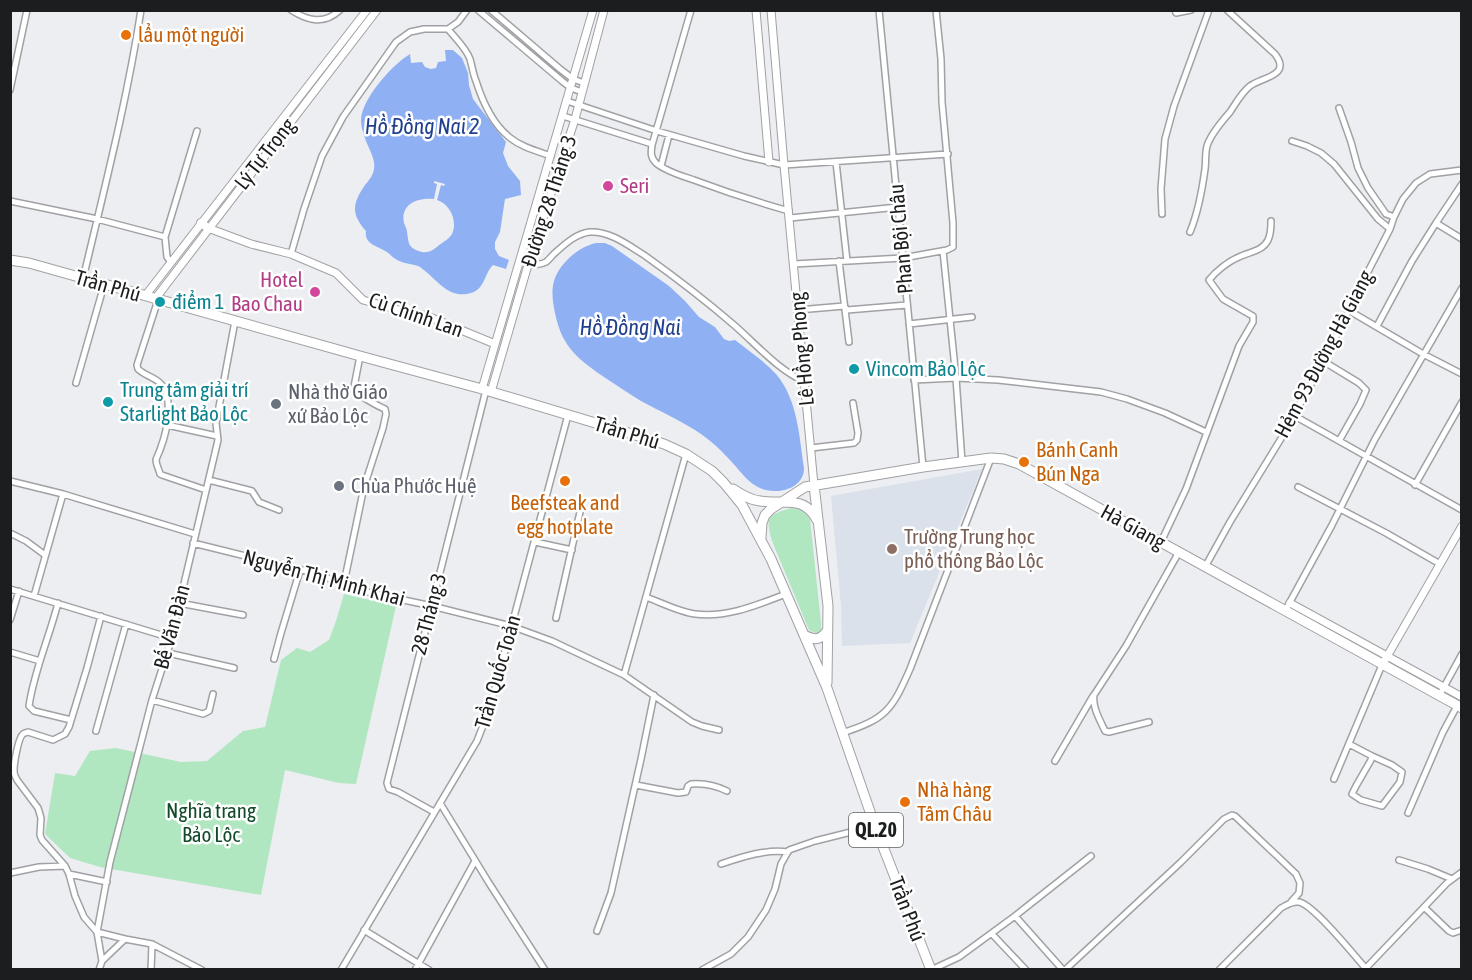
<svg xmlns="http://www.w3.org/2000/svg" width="1472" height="980" font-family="'Asap Condensed',sans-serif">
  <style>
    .built { fill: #dbe1ea }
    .green { fill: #b0e7c0 }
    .water { fill: #90b0f4; fill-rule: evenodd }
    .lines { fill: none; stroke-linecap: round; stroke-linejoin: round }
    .minor-casing { stroke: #a0a1a4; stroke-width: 8 }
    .tertiary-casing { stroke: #a0a1a4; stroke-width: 9 }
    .secondary-casing { stroke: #a0a1a4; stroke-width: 10 }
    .trunk-casing { stroke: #a0a1a4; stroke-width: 11 }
    .minor { stroke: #fff; stroke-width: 5 }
    .tertiary { stroke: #fff; stroke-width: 7 }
    .secondary { stroke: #fff; stroke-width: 8 }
    .trunk { stroke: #fff; stroke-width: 9 }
    .food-dot { fill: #e8710a; stroke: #fff; stroke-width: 2 }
    .hotel-dot { fill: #d1479c; stroke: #fff; stroke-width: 2 }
    .culture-dot { fill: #0f9aa8; stroke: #fff; stroke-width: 2 }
    .worship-dot { fill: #6b7280; stroke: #fff; stroke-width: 2 }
    .education-dot { fill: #8d6e63; stroke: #fff; stroke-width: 2 }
    .labels { text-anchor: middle; stroke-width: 5; stroke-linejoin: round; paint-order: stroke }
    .shield { fill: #fff; stroke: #606162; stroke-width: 1.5 }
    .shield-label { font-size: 20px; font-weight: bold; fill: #1c1d1e }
    .food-label { font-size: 21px; fill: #c56008; stroke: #fff; text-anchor: start }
    .street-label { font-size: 21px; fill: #1c1d1e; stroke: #fff }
    .hotel-label { font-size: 21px; fill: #b23c85; stroke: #fff; text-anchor: start }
    .culture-label { font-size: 21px; fill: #0d838f; stroke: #fff; text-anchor: start }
    .worship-label { font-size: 21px; fill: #5b616d; stroke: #fff; text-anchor: start }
    .education-label { font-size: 21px; fill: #785e54; stroke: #fff; text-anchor: start }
    .park-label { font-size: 21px; fill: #134b2a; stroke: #fff }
    .water-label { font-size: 22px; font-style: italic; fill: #203f8d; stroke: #fff }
  </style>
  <rect width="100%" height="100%" fill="#eceef1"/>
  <path class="built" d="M 982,469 L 910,643 L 842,646 L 841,606 L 831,496 Z"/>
  <path class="green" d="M 791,508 C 800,508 805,512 810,519 L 821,623 L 821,630 L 817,634 L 809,630 L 772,541 C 765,517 768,515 791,508 Z
    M 344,594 L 396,606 L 356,784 L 339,783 L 285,770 L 261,895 L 100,867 L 70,858 L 45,834 L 55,773 L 75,776 L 90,751 L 116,748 L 181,762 L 207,761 L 243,731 L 265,727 L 281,660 L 297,648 L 310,652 L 329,640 L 336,621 Z"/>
  <path class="water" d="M 445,50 L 453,50 L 462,58 L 468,73 L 469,85 L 473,99 L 506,142 L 503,153 L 508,166 L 520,181 L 521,195 L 505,199 L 500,232 L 495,242 L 495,249 L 499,256 L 509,260 L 506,269 L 493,265 C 484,274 485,289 471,293 C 448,300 436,278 420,267 C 415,264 407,264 402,262 C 395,260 392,256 387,252 C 377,246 364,244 366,231 C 351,214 352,204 365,185 C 369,180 373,176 374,169 C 376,159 368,148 365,138 C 363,133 361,126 361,120 C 362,98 393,64 410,54 L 411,63 L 422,62 L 425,67 L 431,69 L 436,68 L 438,62 L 446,61 ZM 434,181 L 445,184 L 444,186 L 441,185 L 437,200 C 450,204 458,221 452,234 C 449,239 443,242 438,246 C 433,250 429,253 422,252 C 407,248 409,243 407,232 C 407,229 405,226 404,223 C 400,204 418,197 434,199 L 437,184 L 434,183 Z
    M 596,243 L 605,243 L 612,246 L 669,286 L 685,301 L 699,317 L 715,327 L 724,339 L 729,341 L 735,340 C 749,351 764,361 776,374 C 798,400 799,436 804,468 C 804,487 782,494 766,490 C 749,486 740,470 728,458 C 720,449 711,441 701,434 C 682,421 661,412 641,401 C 629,394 618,386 607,379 C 579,360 562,348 555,313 C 553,303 551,292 554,281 C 559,264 578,247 596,243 Z"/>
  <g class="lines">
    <g class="minor-casing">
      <path id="minor" d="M 291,10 C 308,21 324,25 340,10
        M 478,10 L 562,81 L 571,88 L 582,92
        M 491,10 L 560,69 L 573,79 L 584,83
        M 691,10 L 652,145 C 651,152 650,157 656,163 C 665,171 682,176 694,180 C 726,192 757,202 789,211
        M 879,10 L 923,467
        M 1175,10 L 1176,13 L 1191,10
        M 448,29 C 455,38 466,48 470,59 C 472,66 473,74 476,81 C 482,100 493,124 509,137 C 521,147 537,151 551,156
        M 10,90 L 27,10
        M 567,101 L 657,131 L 744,156 L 784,165 L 948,154
        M 1339,108 L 1351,142 L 1358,168 L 1368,188 L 1386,214 L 1394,217
        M 563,116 L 652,144
        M 1292,141 L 1307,146 L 1321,153 L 1334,164 L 1378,219 L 1390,229
        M 836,162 L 847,261
        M 661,166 L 669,135
        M 10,201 L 97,219 L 165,237
        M 1162,214 L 1161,189 L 1165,139 L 1174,106 L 1209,10
        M 790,218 L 898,207
        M 1436,223 L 1462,184
        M 1190,232 C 1198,213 1202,191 1205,169 C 1206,162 1205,153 1207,146 C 1210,136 1223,120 1230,112 C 1236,103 1242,92 1250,86 C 1262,77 1292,76 1275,54 L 1227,10
        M 943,251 L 956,378 L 962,462
        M 291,254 L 304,209 L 322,156 L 343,117 L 396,42 L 410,32 L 424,29 L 448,29 L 458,22 L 467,10
        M 839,261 L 849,342
        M 171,262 L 167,257 L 165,237 L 197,131
        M 794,264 L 903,258 L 947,250 L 953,247 L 953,223 L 942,102 L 941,59 L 936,10
        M 528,265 C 534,265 540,265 546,262 C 550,259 552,255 556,252 C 565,244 577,233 590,232 C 610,231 628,245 644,255 C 675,277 705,300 734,325 C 757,345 777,369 805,382
        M 83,279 C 104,190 127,101 141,10
        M 158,300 L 137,365 L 138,369 C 145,376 155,377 161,384 C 174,398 167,431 161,447 C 160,451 157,456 156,460 C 156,465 159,469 160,474 L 162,475 L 206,490
        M 798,310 L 844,306 L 847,310 L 907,305
        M 1348,310 L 1423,354 L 1462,374
        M 909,324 L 972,317
        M 1377,326 L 1412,261 L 1436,223 L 1462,239
        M 1323,361 L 1359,383 L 1366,390 L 1360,404 L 1339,441
        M 914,380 L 956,378 L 998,380 L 1101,392 L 1127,399 L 1165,413 L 1206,432
        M 76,383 L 104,285
        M 1293,415 L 1462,510
        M 167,425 L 217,436
        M 811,448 L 854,443 L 857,440 L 858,433 L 853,403
        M 209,480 L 252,491 L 259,502 L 279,510
        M 10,481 L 63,494 L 195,534
        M 1415,485 L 1462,402
        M 1298,487 L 1386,533 L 1440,564
        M 10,533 L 26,541 L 45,555
        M 535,542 L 572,550
        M 1161,542 L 1186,489 L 1239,346 L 1253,322 L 1253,316 L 1251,315 L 1223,299 L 1209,280 C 1216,271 1229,261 1239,257 C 1249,252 1263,251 1268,240 C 1271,234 1271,227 1271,221
        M 193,543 L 310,572 L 371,593 L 432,606 L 511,626 L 552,641 L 624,675 L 692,722 L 702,726 L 719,730
        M 1205,567 L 1230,522 L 1282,437 L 1328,353 L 1358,291 L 1390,229 L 1394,217 L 1403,199 L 1416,183 L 1430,174 L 1462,170
        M 344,583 L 364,487 L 383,428 L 386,414 L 385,409 C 372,404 365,397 353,392 L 360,356
        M 10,589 L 171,638
        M 34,596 L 63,494
        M 646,597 C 660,602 679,612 695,614 C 727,618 757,605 786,594
        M 58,603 C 49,638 34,671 29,706 L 34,711 L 71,720
        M 179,603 L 243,615
        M 1285,611 L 1332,525 L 1375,439 L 1462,288
        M 101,616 L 87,668 L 69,727 L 65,734 L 53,740 L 28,732 C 26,733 24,733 23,734 C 18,738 14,764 14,770 C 14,776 15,775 17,780 L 38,808 L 41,818 L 40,835 L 42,840 L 65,866 L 69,874 L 75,896 L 84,917 L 97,932 L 125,939 L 102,961 L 97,932 L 110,862 L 152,700 L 169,647 L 214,457 L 218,440 L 216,423 L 235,321
        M 556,618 L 580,512
        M 10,620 L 19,591
        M 10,652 L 40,661
        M 168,653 L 234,668
        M 274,659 L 281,633 L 300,570
        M 624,675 L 686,454
        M 1439,696 L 1462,654
        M 152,700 L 203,714 L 209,711 L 213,694
        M 1149,722 L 1109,732 L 1105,731 C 1100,720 1092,707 1094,695 L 1126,646 L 1179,552
        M 96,731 L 126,624
        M 842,733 C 886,719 892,710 910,669 L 991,458
        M 1349,744 L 1372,756 L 1371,760 L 1356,786 L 1352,794 L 1361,800 L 1382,806 L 1400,782 L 1402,772 L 1392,765 L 1372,756
        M 1055,761 L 1093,696
        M 1334,779 L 1382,665
        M 636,785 L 678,793 L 686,792 L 688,786 L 691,784 C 703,783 717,786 727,791
        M 440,803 L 489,883 L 545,970
        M 434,812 L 398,792 L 389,789 L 387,783 L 486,390
        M 1408,813 L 1443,732 L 1457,706
        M 1399,860 L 1428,869 L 1452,879
        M 721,864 C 742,857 765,849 788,852
        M 10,873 L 39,867 L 65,866
        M 69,874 L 107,882
        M 1424,907 L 1449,931 L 1453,933 L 1462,930
        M 1015,916 L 1063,970
        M 364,930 L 429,970
        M 597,931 L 611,893 L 641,759 L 654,695
        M 992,934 L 1026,970
        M 125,939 L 152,944 L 202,970
        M 1366,968 L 1447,883 L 1462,872
        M 99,970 L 102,961
        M 151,970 L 152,944
        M 341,970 L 477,741 L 488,713 L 495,688 L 568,415
        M 415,970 L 475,861
        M 702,970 L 731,954 L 748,937 L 766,910 L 775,889 L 781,864 L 789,850 L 815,841 L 875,826
        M 931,970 L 959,957 L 1015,916 L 1091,856
        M 1065,970 L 1181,862 L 1224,819 L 1232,815 L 1235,816 L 1296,874 L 1300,883 L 1299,893 L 1291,902
        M 1219,970 L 1281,908 C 1287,905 1291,901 1299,902 C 1314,905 1355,956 1367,970"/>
    </g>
    <g class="tertiary-casing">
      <path id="tertiary" d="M 756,10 L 769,162
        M 771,10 L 784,165 L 814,485
        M 208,228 L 251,244 L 291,254 L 336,273 L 363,300 L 403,311 L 427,316 L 495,344
        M 145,296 L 367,10
        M 155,299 L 377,10
        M 482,389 L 593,10
        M 491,392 L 528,265 L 575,119 L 604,10
        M 1290,603 L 1462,697
        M 1385,660 L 1462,526"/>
    </g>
    <g class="secondary-casing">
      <path id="secondary" d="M 201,223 L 208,228"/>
    </g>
    <g class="trunk-casing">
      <path id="trunk" d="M 10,260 L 29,263 L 360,356 L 482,389 L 632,434 L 664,444 L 686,454 L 712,471 L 724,483 L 742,505 L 771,559 L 827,688 L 875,826 L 931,970
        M 814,485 L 828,606 L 827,683
        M 733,489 C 742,495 750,500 760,501 C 782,505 804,494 817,520
        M 761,538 L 762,523 L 765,515 L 771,509 L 805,487 L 923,467 L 991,458 L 1004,459 L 1019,464 L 1462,708
        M 804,635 C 814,640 820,641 827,631"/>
    </g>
    <use href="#minor" class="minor"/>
    <use href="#tertiary" class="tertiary"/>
    <use href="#secondary" class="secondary"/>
    <use href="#trunk" class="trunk"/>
  </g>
  <g class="food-dot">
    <circle cx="126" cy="35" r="6"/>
    <circle cx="1024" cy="462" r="6"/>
    <circle cx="565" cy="481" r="6"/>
    <circle cx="905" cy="802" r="6"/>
  </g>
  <g class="hotel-dot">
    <circle cx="608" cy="186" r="6"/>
    <circle cx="315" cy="292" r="6"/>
  </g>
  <g class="culture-dot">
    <circle cx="160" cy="302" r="6"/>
    <circle cx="854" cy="369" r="6"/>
    <circle cx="108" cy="402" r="6"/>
  </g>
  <g class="worship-dot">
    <circle cx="276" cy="404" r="6"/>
    <circle cx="339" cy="486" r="6"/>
  </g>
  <circle class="education-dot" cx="892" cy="549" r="6"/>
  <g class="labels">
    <rect class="shield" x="849" y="813" width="54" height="34" rx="4.5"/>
    <g class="shield-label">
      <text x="876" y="837">QL.20</text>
    </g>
    <g class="food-label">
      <text x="138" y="42">lẩu một người</text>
      <text x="1036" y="457">Bánh Canh<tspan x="1036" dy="24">Bún Nga</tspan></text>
      <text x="565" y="510" text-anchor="middle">Beefsteak and<tspan x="565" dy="24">egg hotplate</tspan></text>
      <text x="917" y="797">Nhà hàng<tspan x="917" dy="24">Tâm Châu</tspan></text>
    </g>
    <g class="street-label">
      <text transform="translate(265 154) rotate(-52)" y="7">Lý Tự Trọng</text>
      <text transform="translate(549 201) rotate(-72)" y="7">Đường 28 Tháng 3</text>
      <text transform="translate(901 239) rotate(-95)" y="7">Phan Bội Châu</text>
      <text transform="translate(108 286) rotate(16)" y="7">Trần Phú</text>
      <text transform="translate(416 315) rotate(19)" y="7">Cù Chính Lan</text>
      <text transform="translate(802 349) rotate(-95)" y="7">Lê Hồng Phong</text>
      <text transform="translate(1324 354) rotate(-62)" y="7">Hẻm 93 Đường Hà Giang</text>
      <text transform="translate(627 433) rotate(17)" y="7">Trần Phú</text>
      <text transform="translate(1133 527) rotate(29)" y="7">Hà Giang</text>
      <text transform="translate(324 578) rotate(15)" y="7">Nguyễn Thị Minh Khai</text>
      <text transform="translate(429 614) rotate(-75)" y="7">28 Tháng 3</text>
      <text transform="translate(172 627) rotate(-75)" y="7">Bế Văn Đàn</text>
      <text transform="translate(498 672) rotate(-74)" y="7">Trần Quốc Toản</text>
      <text transform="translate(907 909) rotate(69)" y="7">Trần Phú</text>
    </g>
    <g class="hotel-label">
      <text x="620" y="193">Seri</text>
      <text x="303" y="287" text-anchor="end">Hotel<tspan x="303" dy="24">Bao Chau</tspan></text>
    </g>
    <g class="culture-label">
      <text x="172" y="309">điểm 1</text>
      <text x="866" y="376">Vincom Bảo Lộc</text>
      <text x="120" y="397">Trung tâm giải trí<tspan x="120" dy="24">Starlight Bảo Lộc</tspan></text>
    </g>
    <g class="worship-label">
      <text x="288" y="399">Nhà thờ Giáo<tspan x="288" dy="24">xứ Bảo Lộc</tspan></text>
      <text x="351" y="493">Chùa Phước Huệ</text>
    </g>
    <g class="education-label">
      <text x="904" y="544">Trường Trung học<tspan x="904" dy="24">phổ thông Bảo Lộc</tspan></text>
    </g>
    <g class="park-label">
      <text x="211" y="818">Nghĩa trang<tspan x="211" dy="24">Bảo Lộc</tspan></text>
    </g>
    <g class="water-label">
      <text x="422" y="134">Hồ Đồng Nai 2</text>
      <text x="630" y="335">Hồ Đồng Nai</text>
    </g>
  </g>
  <rect width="1472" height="980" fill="none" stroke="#1c1d1e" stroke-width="24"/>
</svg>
